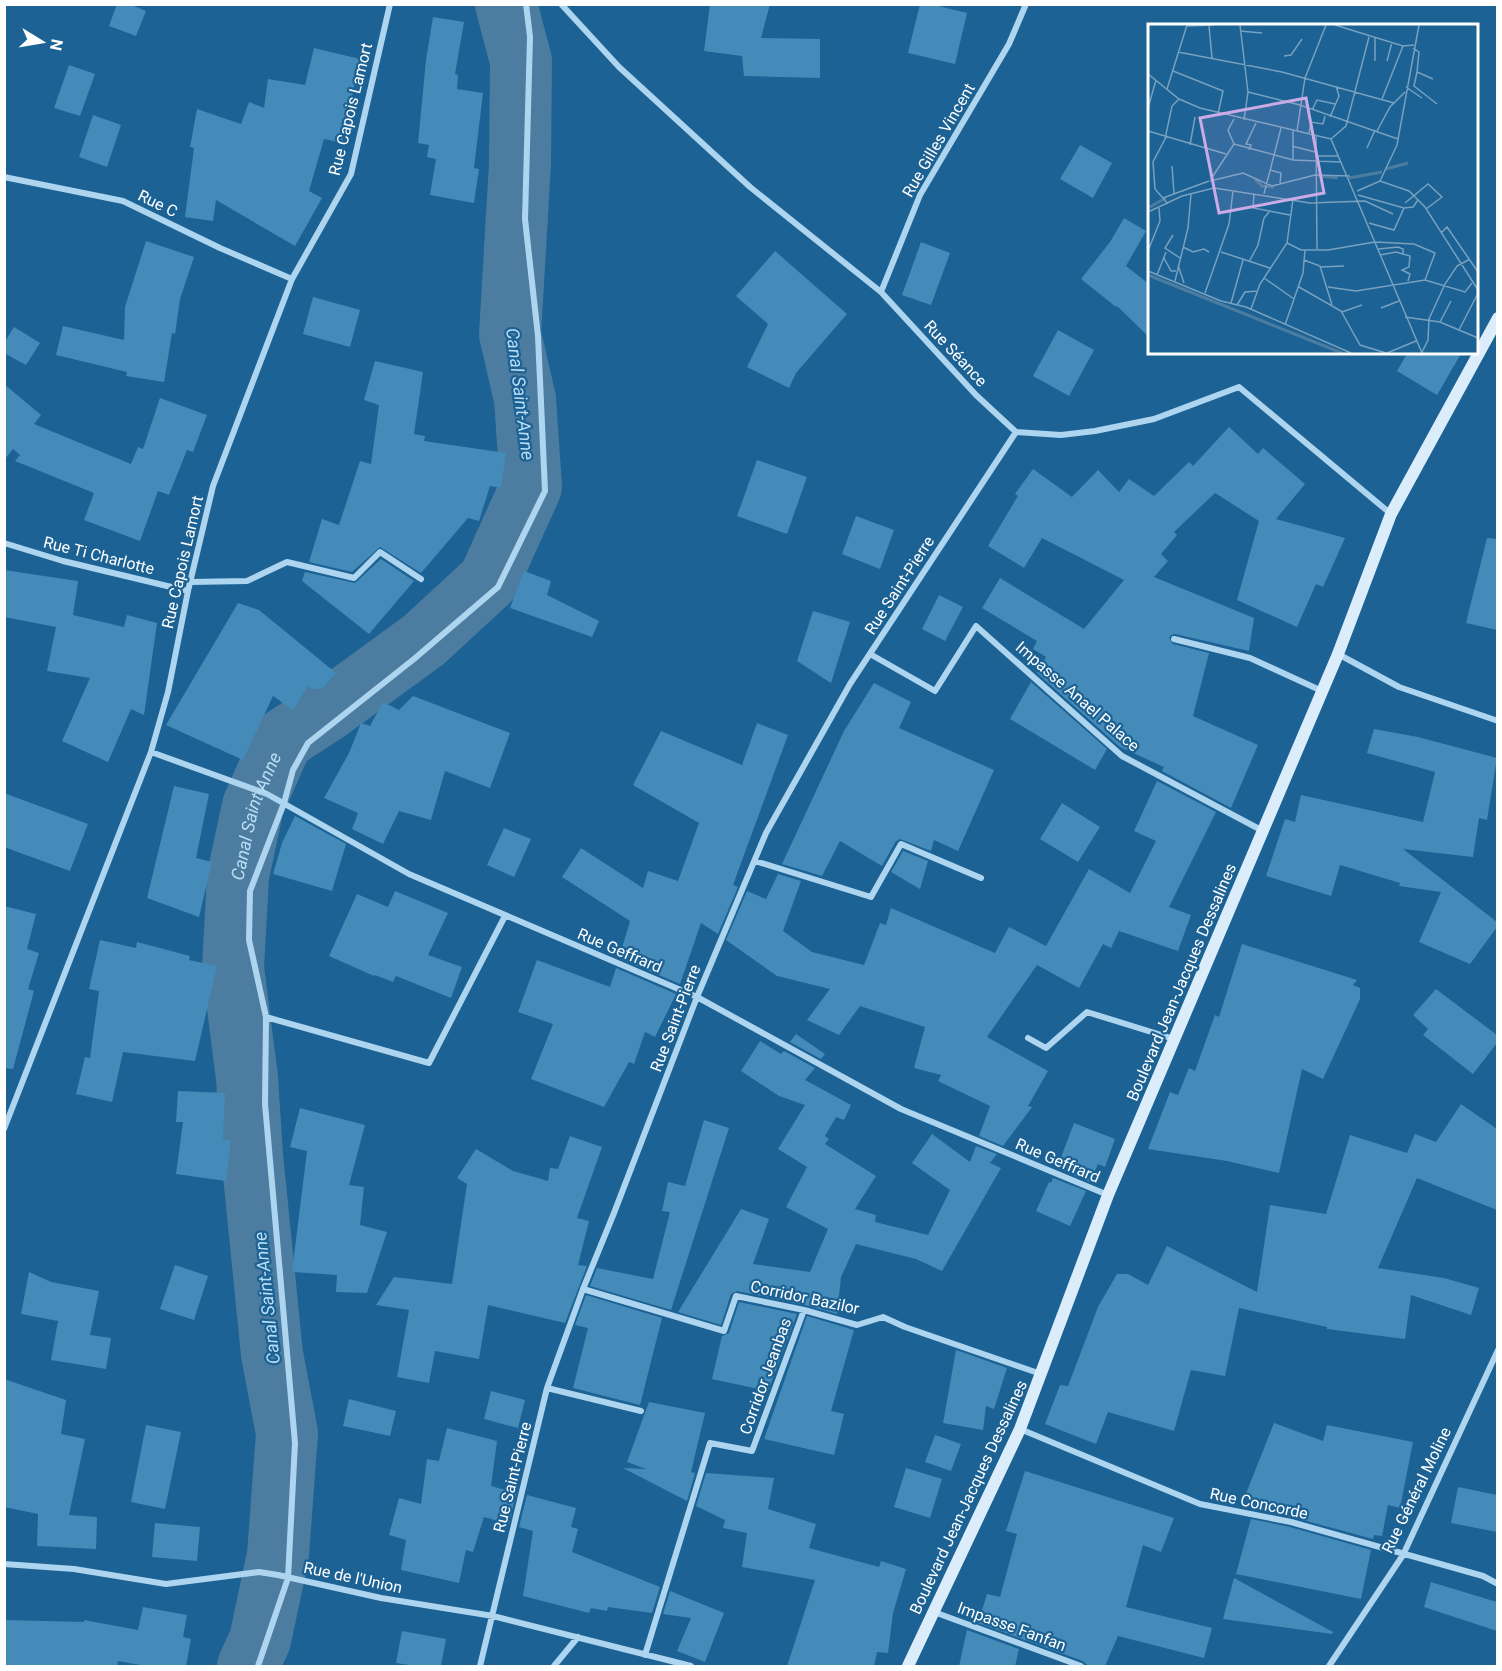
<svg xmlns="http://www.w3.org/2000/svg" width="1502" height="1671" font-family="Roboto,sans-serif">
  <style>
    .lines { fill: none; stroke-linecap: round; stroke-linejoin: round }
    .river { stroke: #4c7c9f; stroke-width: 62 }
    .building { fill: #448bba }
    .street { stroke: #aed5ef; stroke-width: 6 }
    .secondary { stroke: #dbedfb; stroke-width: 12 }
    .labels { text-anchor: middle; stroke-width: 4.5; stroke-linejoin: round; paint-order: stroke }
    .street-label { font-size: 16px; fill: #fff; stroke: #1c6294 }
    .water-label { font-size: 18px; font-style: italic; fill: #badef6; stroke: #1c6294 }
    .inset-river { fill: none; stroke: #4c7c9f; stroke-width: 3 }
    .inset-road { fill: none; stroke: #77a1bf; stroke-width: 1.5 }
    .view { fill: #caabe5; fill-opacity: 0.15; stroke: #caabe5; stroke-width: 3 }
    .inset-edge { fill: none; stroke: #fff; stroke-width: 3 }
  </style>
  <rect width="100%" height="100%" fill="#1c6294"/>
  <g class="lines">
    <path class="river" id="s1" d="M 248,1666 L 260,1640 L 278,1555 L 287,1433 L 272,1354 L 252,1155 L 247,1078 L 233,968 L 238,876 L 253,806 L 282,740 L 328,710 L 424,640 L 489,580 L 531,487 L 525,399 L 510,334 L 520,164 L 521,61 L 506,4"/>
  </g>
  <path class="building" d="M 117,4 L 129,4 L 146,11 L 136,36 L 109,26 Z
    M 710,4 L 770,4 L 761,38 L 820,39 L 820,78 L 744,76 L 742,56 L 704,51 Z
    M 920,4 L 930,4 L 967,13 L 955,64 L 908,53 Z
    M 433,17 L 464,22 L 455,74 L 458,75 L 457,89 L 483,93 L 474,168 L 479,169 L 474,203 L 430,195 L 436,159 L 427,157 L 429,145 L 418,143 L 426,60 Z
    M 314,48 L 360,59 L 342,143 L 324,139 L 309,191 L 322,198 L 295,246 L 216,200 L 213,221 L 185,217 L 194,148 L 190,147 L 197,109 L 241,124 L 249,102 L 264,108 L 268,79 L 305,85 Z
    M 69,65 L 95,74 L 80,116 L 54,108 Z
    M 93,115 L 121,125 L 107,167 L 79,157 Z
    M 1080,145 L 1112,163 L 1093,198 L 1060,179 Z
    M 1124,218 L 1146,231 L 1126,266 L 1149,284 L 1149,337 L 1117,306 L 1116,307 L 1081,279 L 1110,242 Z
    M 146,241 L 194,257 L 180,299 L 175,334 L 172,333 L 164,382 L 126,376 L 127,372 L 56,355 L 63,326 L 124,340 L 125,307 Z
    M 921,242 L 950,253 L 931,305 L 902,295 Z
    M 775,251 L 847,314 L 796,373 L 789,388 L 747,367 L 768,324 L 736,296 Z
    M 313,297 L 360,310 L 350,347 L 303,334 Z
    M 14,327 L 40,343 L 26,365 L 4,353 L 4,343 Z
    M 1058,330 L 1094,350 L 1069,396 L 1033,376 Z
    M 1408,352 L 1462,352 L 1437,395 L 1397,371 Z
    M 375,361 L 423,372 L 414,434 L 425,436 L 424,441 L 506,453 L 501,488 L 490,486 L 479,521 L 468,518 L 421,573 L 380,547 L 352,572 L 309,562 L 322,519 L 339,525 L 360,461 L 371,464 L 379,405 L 364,400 Z
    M 4,384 L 41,415 L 34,424 L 131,464 L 138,447 L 143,449 L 160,398 L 207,415 L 193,452 L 187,450 L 169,495 L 158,491 L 140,541 L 84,520 L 94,493 L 15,461 L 20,455 L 13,449 L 4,460 Z
    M 1229,427 L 1258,454 L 1263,448 L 1305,484 L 1276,519 L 1345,538 L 1323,587 L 1316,584 L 1297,627 L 1237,600 L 1259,521 L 1215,493 L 1174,532 L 1177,535 L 1161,554 L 1168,561 L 1154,577 L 1254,618 L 1249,651 L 1175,634 L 1171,635 L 1169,638 L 1173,644 L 1209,653 L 1193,716 L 1258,745 L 1231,808 L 1162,771 L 1164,767 L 1120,747 L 1037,673 L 1046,657 L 1033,649 L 1037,641 L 982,608 L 1000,578 L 1084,629 L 1124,580 L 1042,538 L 1024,568 L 988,546 L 1018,496 L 1015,494 L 1033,469 L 1072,497 L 1098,470 L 1119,492 L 1129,479 L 1154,496 L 1189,462 L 1193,466 Z
    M 757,460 L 807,477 L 787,534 L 737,516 Z
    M 856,516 L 894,530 L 880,569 L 842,554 Z
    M 1487,538 L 1497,539 L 1497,630 L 1466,623 Z
    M 381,559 L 414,581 L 369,634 L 302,581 L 305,572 L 355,583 Z
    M 4,570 L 78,581 L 73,615 L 124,627 L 127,615 L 157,623 L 144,715 L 131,709 L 108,762 L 62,741 L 90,678 L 47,671 L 56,627 L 4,617 Z
    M 524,571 L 551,581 L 547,595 L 599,621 L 592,637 L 510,608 Z
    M 939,595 L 963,607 L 945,641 L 922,629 Z
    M 238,603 L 259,610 L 336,673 L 322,689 L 312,689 L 308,686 L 293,710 L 273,696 L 243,760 L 166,725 Z
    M 813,611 L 850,622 L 831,683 L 797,661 Z
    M 1031,682 L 1107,749 L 1095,770 L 1010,719 Z
    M 874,683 L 911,702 L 899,728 L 994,770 L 958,851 L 934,840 L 931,851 L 900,839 L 896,841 L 882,866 L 840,841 L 822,876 L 782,864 L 844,731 Z
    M 413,696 L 510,733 L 490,788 L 445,771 L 431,820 L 399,811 L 383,844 L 352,829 L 358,813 L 324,798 L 349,753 L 361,723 L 370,726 L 383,702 L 399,710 Z
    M 757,723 L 788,735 L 733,885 L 738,887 L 718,934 L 701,923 L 680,984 L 619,958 L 630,921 L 562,877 L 581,848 L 643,888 L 648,871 L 678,881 L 699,823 L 633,785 L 661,731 L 742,765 Z
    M 1374,729 L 1418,737 L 1497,758 L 1487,820 L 1479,818 L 1473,857 L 1403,849 L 1497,922 L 1497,927 L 1470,964 L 1419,942 L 1441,892 L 1399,886 L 1400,883 L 1340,865 L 1331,896 L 1266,876 L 1285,819 L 1295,822 L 1301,795 L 1423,822 L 1435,772 L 1367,753 Z
    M 1157,781 L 1216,812 L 1169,907 L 1191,915 L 1178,951 L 1119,931 L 1111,948 L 1103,944 L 1079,988 L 1037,965 L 987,1037 L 1048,1071 L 1028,1106 L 1032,1107 L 1003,1146 L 979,1136 L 990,1106 L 938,1081 L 941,1075 L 914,1068 L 925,1027 L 860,1006 L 839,1035 L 807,1020 L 830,989 L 777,976 L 726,940 L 747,891 L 766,899 L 778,874 L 801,881 L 783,931 L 812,952 L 864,965 L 880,923 L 886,925 L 891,908 L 995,953 L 1009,927 L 1046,946 L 1089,869 L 1130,893 L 1156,841 L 1134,831 Z
    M 174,786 L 209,794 L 196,858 L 212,862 L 199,917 L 147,898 Z
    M 4,793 L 88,824 L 70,871 L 4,847 Z
    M 1062,803 L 1100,827 L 1078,862 L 1040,839 Z
    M 295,816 L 346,844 L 332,891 L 273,874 L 282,843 Z
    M 504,828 L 531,839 L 514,877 L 487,865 Z
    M 903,851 L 928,861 L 920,889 L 891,872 Z
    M 395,891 L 448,913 L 428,955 L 462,967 L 451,998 L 396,976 L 393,982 L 375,975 L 374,976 L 329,956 L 357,894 L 388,907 Z
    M 4,906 L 36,914 L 27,949 L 39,953 L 28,989 L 34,991 L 13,1069 L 4,1068 Z
    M 100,940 L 136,948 L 137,942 L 190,956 L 189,960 L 217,966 L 195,1061 L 123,1052 L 112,1102 L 76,1094 L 85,1057 L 90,1058 L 99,991 L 89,989 Z
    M 1242,944 L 1357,980 L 1353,985 L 1360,988 L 1360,999 L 1323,1079 L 1302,1069 L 1279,1173 L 1227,1161 L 1148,1149 L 1170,1092 L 1178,1095 L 1189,1068 L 1195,1071 L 1215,1015 L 1219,1017 Z
    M 537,960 L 610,987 L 616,968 L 676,994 L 655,1037 L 645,1032 L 634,1064 L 629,1062 L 604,1107 L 531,1079 L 553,1024 L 518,1012 Z
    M 1436,989 L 1497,1035 L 1497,1043 L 1473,1074 L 1423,1035 L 1428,1029 L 1413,1015 Z
    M 796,1034 L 825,1054 L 821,1059 L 790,1042 Z
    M 760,1041 L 781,1054 L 784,1051 L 815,1068 L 805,1080 L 851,1105 L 844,1120 L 836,1117 L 825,1136 L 829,1139 L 825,1144 L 876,1176 L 855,1209 L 876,1215 L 875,1222 L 928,1235 L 950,1190 L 912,1163 L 932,1134 L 970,1162 L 976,1146 L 997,1154 L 990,1163 L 1001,1168 L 942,1271 L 916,1259 L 856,1244 L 841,1277 L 837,1314 L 805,1305 L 737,1291 L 731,1294 L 721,1325 L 678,1312 L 741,1209 L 769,1219 L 753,1264 L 810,1272 L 828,1229 L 786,1207 L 807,1167 L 778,1149 L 805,1105 L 779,1096 L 741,1071 Z
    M 178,1091 L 225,1093 L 223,1139 L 231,1140 L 226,1181 L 176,1174 L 183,1122 L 176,1122 Z
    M 1461,1104 L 1497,1129 L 1497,1210 L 1417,1178 L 1378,1268 L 1444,1278 L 1479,1288 L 1471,1315 L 1411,1295 L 1405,1339 L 1327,1329 L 1327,1327 L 1239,1308 L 1225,1376 L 1191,1370 L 1174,1431 L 1108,1412 L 1096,1444 L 1045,1424 L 1060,1385 L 1068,1386 L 1098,1307 L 1117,1274 L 1128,1274 L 1148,1285 L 1167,1246 L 1257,1292 L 1270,1205 L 1326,1214 L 1350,1135 L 1407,1153 L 1415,1134 L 1436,1142 Z
    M 300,1108 L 365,1125 L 349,1185 L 364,1187 L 360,1225 L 387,1232 L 367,1293 L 336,1292 L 337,1275 L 292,1272 L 307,1151 L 290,1147 Z
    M 704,1120 L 729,1128 L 671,1310 L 590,1286 L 597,1268 L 653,1279 L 670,1212 L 662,1211 L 668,1182 L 685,1186 Z
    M 1074,1123 L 1115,1139 L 1105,1167 L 1098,1164 L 1090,1182 L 1057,1168 Z
    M 570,1136 L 602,1147 L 577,1218 L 589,1221 L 578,1265 L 587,1266 L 565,1323 L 488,1305 L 479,1359 L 435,1351 L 429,1383 L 397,1377 L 409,1310 L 376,1305 L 394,1277 L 452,1284 L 467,1184 L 457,1178 L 476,1149 L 513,1171 L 548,1181 L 550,1168 L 558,1169 Z
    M 1053,1178 L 1086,1191 L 1070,1226 L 1036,1211 L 1049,1182 L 1051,1183 Z
    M 175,1265 L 208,1276 L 194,1320 L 160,1309 Z
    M 29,1272 L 51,1282 L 99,1291 L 90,1335 L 111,1338 L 106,1369 L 51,1360 L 58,1321 L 21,1314 Z
    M 586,1295 L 662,1318 L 640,1405 L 573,1388 L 588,1328 L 575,1325 Z
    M 739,1302 L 797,1314 L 768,1391 L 712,1379 L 722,1336 L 729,1333 Z
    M 807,1316 L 854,1330 L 831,1411 L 844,1414 L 834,1455 L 764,1439 Z
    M 956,1350 L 1007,1368 L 994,1409 L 986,1406 L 983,1430 L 943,1423 Z
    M 4,1379 L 66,1400 L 61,1434 L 85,1439 L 69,1515 L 97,1517 L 96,1549 L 37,1546 L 38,1514 L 4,1507 Z
    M 491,1391 L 525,1400 L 518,1428 L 484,1419 Z
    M 349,1399 L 396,1411 L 390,1436 L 343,1426 Z
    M 649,1402 L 705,1413 L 691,1472 L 695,1473 L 687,1501 L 623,1468 L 646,1469 L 627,1462 Z
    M 1274,1423 L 1323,1441 L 1327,1425 L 1413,1442 L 1400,1508 L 1388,1505 L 1382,1536 L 1374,1535 L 1373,1539 L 1292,1517 L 1254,1509 L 1257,1499 L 1245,1496 Z
    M 146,1425 L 181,1432 L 165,1509 L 131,1502 Z
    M 447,1428 L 497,1441 L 491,1486 L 516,1493 L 509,1524 L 484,1517 L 473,1552 L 466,1550 L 459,1583 L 401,1570 L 406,1540 L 389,1535 L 399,1498 L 421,1504 L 427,1459 L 439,1461 Z
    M 935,1435 L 961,1444 L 951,1471 L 925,1462 Z
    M 906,1468 L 942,1479 L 930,1518 L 894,1507 Z
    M 1025,1471 L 1174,1518 L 1161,1552 L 1143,1545 L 1126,1607 L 1212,1628 L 1204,1658 L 1118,1636 L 1105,1666 L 1088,1666 L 1083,1661 L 978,1623 L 987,1594 L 1000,1597 L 1017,1534 L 1006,1531 Z
    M 706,1473 L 774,1478 L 768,1509 L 816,1524 L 809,1548 L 879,1567 L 881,1561 L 906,1569 L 893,1613 L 888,1653 L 877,1652 L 874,1666 L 787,1666 L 815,1580 L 742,1567 L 747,1533 L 723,1528 L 725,1520 L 696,1506 Z
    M 1458,1487 L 1497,1495 L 1497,1532 L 1451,1523 Z
    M 527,1495 L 576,1508 L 571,1527 L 578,1529 L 572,1552 L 660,1587 L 652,1613 L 608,1607 L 607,1611 L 591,1608 L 589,1613 L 523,1596 L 533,1531 L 519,1527 Z
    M 1251,1519 L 1290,1527 L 1371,1550 L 1361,1599 L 1236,1574 Z
    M 155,1523 L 200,1527 L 197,1561 L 152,1557 Z
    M 1234,1578 L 1333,1632 L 1332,1634 L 1223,1619 Z
    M 1431,1582 L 1497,1602 L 1497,1631 L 1424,1607 Z
    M 670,1591 L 724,1613 L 705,1662 L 677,1651 L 691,1618 L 663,1614 Z
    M 143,1607 L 187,1615 L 183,1637 L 191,1639 L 186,1666 L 146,1666 L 118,1661 L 117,1666 L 4,1666 L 4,1620 L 84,1622 L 84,1620 L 138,1630 Z
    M 967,1630 L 1019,1649 L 1015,1666 L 959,1666 Z
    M 402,1631 L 446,1639 L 441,1666 L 416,1666 L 396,1663 Z"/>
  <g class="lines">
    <path class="street" d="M 561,4 L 619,67 L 750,187 L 881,292 L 976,395 L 1016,432 L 1061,435 L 1095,431 L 1154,419 L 1239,387 L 1391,514
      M 4,177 L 123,201 L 220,248 L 292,279
      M 881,292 L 920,195 L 1009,44 L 1026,4
      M 4,543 L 63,561 L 188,591
      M 190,582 L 247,581 L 287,562 L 354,578 L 380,552 L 421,579
      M 1174,639 L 1250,658 L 1322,691
      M 870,654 L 935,691 L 976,626 L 1122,756 L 1263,831
      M 1338,654 L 1399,687 L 1498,721
      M 151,752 L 267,794 L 409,874 L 697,997 L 901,1109 L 1108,1195
      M 755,861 L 871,897 L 901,844 L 981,878
      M 266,1017 L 429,1063 L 505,916
      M 1028,1038 L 1046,1048 L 1087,1012 L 1174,1039
      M 4,1129 L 151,752 L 168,692 L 188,591 L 213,486 L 292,279 L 351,174 L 390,4
      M 583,1289 L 724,1331 L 736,1296 L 804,1310 L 857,1325 L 883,1317 L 905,1327 L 1041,1374
      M 547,1388 L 641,1411
      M 1020,1429 L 1200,1504 L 1291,1522 L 1483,1576 L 1498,1584
      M 4,1564 L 74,1569 L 166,1584 L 259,1572 L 278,1575 L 381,1598 L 493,1616 L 691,1666
      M 934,1612 L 1081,1666
      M 645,1655 L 710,1443 L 752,1451 L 804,1310
      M 258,1666 L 288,1578 L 295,1443 L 265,1104 L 266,1017 L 249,940 L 250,891 L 284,803 L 293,770 L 308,743 L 414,659 L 498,587 L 545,491 L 538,336 L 525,219 L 530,37 L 526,4
      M 480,1666 L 547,1388 L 583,1289 L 614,1213 L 697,997 L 766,833 L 850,684 L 1016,432
      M 554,1666 L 578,1637
      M 1329,1666 L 1403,1555 L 1498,1350"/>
    <path class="secondary" d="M 908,1666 L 1020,1429 L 1108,1195 L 1338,654 L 1391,514 L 1498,318"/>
  </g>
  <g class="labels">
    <g class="street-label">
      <text transform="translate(350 109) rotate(-76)" y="6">Rue Capois Lamort</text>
      <text transform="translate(938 140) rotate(-60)" y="6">Rue Gilles Vincent</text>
      <text transform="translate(158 203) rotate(26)" y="6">Rue C</text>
      <text transform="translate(956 353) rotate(47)" y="6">Rue Séance</text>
      <text transform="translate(99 555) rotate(14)" y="6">Rue Ti Charlotte</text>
      <text transform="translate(182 562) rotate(-77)" y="6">Rue Capois Lamort</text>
      <text transform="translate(899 585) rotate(-57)" y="6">Rue Saint-Pierre</text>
      <text transform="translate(1078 696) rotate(41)" y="6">Impasse Anael Palace</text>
      <text transform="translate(620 950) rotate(23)" y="6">Rue Geffrard</text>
      <text transform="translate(1181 982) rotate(-67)" y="6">Boulevard Jean-Jacques Dessalines</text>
      <text transform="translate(675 1018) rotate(-69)" y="6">Rue Saint-Pierre</text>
      <text transform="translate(1058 1160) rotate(23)" y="6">Rue Geffrard</text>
      <text transform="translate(805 1297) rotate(12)" y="6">Corridor Bazilor</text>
      <text transform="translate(765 1376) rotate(-70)" y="6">Corridor Jeanbas</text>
      <text transform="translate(512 1477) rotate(-76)" y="6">Rue Saint-Pierre</text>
      <text transform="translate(1416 1490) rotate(-64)" y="6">Rue Général Moline</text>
      <text transform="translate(968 1497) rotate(-65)" y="6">Boulevard Jean-Jacques Dessalines</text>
      <text transform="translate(1259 1503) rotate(12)" y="6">Rue Concorde</text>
      <text transform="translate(353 1577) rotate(12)" y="6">Rue de l'Union</text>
      <text transform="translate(1012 1626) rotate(20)" y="6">Impasse Fanfan</text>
    </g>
    <g class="water-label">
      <text transform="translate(520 394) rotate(83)" y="6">Canal Saint-Anne</text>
      <text dy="6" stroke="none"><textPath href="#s1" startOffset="861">Canal Saint-Anne</textPath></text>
      <text transform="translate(267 1298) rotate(-96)" y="6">Canal Saint-Anne</text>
    </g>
  </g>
  <g transform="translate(1148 24)">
    <rect width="330" height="330" fill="#1c6294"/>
    <path class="inset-river" d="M 238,145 L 260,139M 171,152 L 190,154M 201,154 L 234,148M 107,155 L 114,162 L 126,163M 0,184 L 18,174M 0,251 L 194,329"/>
    <path class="inset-road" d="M 92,1 L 100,68 L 96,96M 187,1 L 255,22 L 266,21M 39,2 L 66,1M 61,2 L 64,34M 92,7 L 114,9M 265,24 L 271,28 L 269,48 L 285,55M 30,28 L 134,48 L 246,79M 136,32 L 143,31 L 154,15M 227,37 L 227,14M 239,37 L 244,18M 25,47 L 75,67 L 70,90M 269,48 L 266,62 L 289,80M 0,50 L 31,75 L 52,84 L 183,115M 258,63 L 274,74M 19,65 L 39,1M 100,68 L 152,81 L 250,115M 234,75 L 255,22M 0,84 L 8,56M 164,86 L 169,76 L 187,80M 182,93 L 191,72 L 188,62M 145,106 L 145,136M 0,107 L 78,130M 149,107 L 157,54 L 178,1M 229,107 L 242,83 L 257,68M 161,110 L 163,98 L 175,100 L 177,92M 168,112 L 169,225M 183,115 L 274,329M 183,115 L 198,102 L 221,13M 86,120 L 145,136 L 192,138M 86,120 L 80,106 L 86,95M 42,121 L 47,93M 144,122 L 167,128M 219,124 L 227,106M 101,126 L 103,121 L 98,120 L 108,99M 167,132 L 190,132M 24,142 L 26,169M 122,146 L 133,149 L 132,160M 63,155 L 86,120M 62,157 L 95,149 L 124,162 L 167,151 L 202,152M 232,157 L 249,121 L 271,1M 209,167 L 232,157 L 261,167 L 277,183 L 330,266M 106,170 L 105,184 L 142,191M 116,170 L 133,104M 210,171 L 256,184M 15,174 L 61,157M 257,179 L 280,160 L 294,173 L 278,185M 20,180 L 7,165 L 5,138 L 17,115 L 24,82 L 31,75M 0,188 L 34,172 L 66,164 L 162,179 L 217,177 L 245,190M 221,199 L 246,206 L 256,184 L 265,183 L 270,176M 293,209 L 299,203 L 330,248M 25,211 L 17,224 L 32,234M 139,219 L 153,226 L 180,226 L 227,218 L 266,220 L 287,229 L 277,256M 35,223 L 45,228 L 56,225 L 61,228M 230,225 L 250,223 L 255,225 L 255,231M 0,227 L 12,197 L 11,184M 73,228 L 122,244M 232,231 L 248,228 L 262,232 L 261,243 L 254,246 L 262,250 L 260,257M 16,234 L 23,247 L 28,247M 156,236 L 172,242 L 184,281M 101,238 L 110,221 L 116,194 L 121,188M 30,241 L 36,259M 172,243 L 196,242M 0,247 L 73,277 L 98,283 L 203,329M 9,251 L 18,228M 116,254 L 146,275M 27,257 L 40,204 L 43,170M 151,263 L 193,287 L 212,321 L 238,329M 180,263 L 208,267 L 277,256 L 317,268 L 324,259M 57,269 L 81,200 L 85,167M 83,279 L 95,236M 89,281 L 97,268 L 110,267M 233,284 L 251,277M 103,285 L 112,260 L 139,219 L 145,175M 194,288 L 214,281M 257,293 L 292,298 L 330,314M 292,298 L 303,277M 137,301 L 155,249 L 157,226M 311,306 L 330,269M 274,328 L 280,316 L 281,295 L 297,260 L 309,242 L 322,235M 239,329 L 268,317"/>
    <path class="view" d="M 158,74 L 176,169 L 71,189 L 52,94 Z"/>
    <rect width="330" height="330" class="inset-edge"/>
  </g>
  <rect width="1502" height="1671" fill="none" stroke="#ffffff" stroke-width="12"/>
  <g transform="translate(42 42) rotate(101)" stroke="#1c6294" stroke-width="4.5" paint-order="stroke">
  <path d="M0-4.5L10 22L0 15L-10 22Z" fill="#ffffff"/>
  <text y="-9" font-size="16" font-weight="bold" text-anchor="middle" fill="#ffffff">N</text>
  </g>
</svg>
